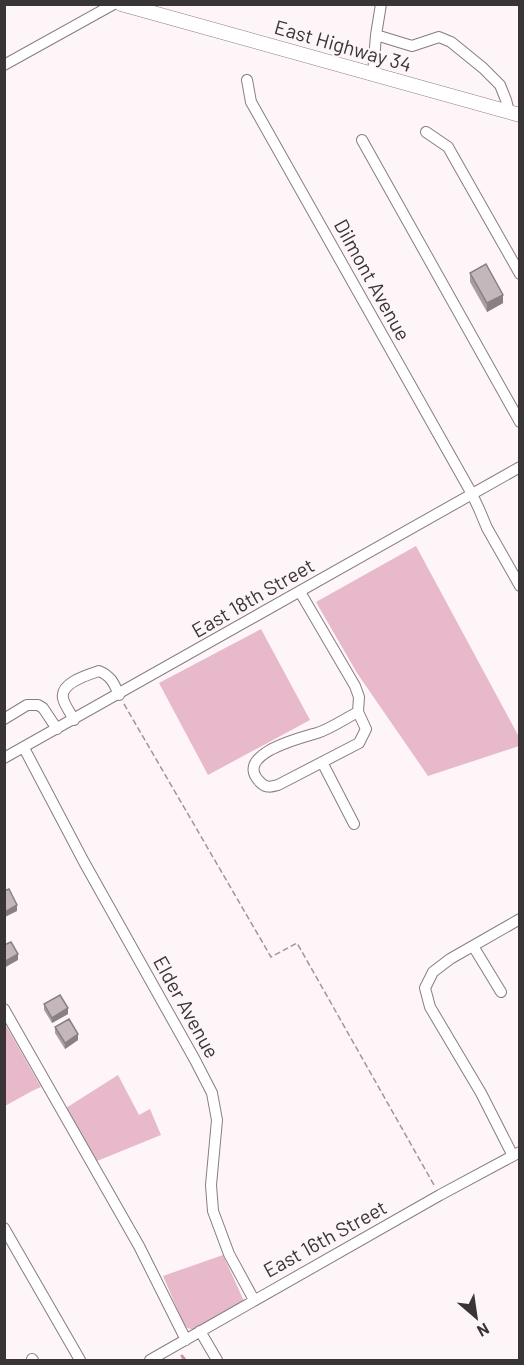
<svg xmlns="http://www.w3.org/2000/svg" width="524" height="1365" font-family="Barlow,sans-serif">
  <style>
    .green { fill: #e7b9ca }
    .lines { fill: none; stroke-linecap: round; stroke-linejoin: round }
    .stream { stroke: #d590ab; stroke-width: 3 }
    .minor-casing { stroke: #887c80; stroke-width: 12 }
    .major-casing { stroke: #887c80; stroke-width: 15 }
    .path { stroke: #9e9799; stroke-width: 1.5; stroke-dasharray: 6 3; stroke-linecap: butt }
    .minor { stroke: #fff; stroke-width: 10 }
    .major { stroke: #fff; stroke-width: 14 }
    .wall { fill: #a99da1 }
    .shaded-wall { fill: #898083 }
    .building { fill: #c4b7bb; stroke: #898083; stroke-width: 1.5 }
    .labels { text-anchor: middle; stroke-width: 4.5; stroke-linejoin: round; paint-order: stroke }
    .street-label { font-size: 20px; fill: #393435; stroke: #fef5f8 }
  </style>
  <rect width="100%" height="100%" fill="#fef5f8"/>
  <path class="green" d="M 416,546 L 519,737 L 519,746 L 428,776 L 357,673 L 316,602 Z
    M 261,629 L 310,720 L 208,775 L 159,683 Z
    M 4,1022 L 41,1087 L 32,1091 L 5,1106 Z
    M 118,1075 L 139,1115 L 150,1109 L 161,1135 L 92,1163 L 66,1108 Z
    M 223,1255 L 244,1301 L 193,1330 L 185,1327 L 163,1276 Z"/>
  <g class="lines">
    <path class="stream" d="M 182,1356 L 185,1360"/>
    <g class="minor-casing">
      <path id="minor" d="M 376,35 L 412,46 L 439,37 L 451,42 L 483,68 L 500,85 L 506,100 L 509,112
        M 4,65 L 114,4
        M 373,74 L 376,35 L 381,4
        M 247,80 L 251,102 L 472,494 L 479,509 L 487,528 L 520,586
        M 426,132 L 448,147 L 520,274
        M 362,140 L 520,422
        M 300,592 L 355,686 L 359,697 L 358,712 C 346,718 330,729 317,733 C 300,738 231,755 261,783 C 266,788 271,787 278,785 L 359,743 L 366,729 L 358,712
        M 4,719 L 27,705 L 38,705 L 43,708 L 57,729
        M 74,720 C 71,713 64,705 63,698 C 60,683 87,675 99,671 C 111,676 114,683 119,695
        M 24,748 L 84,862 L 195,1060 L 212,1093 L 217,1120 L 211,1185 L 213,1211 L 229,1254 L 254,1300
        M 4,758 L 520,467
        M 322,762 L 354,824
        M 473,946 L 501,992
        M 4,1009 L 139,1246 L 186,1340
        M 513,1156 L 481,1093 L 430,1007 L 425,988 L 433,972 L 450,959 L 520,919
        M 4,1228 L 80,1360
        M 200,1331 L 217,1360
        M 32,1359 L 33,1360
        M 150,1360 L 440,1195 L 520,1152"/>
    </g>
    <g class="major-casing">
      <path id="major" d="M 121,4 L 520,115"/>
    </g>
    <path class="path" d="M 124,704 L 271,957 L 297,943 L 434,1185"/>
    <use href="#minor" class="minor"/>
    <use href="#major" class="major"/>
  </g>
  <path class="wall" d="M 470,273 L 503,303 L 487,312 L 470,282 Z
    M 44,1004 L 68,1014 L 52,1023 L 44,1010 Z
    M 55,1027 L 78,1040 L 65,1049 L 55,1033 Z"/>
  <path class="shaded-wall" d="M 503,295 L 503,303 L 487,312 L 487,303 Z
    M 17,905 L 17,911 L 5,917 L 5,912 Z
    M 18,954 L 18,960 L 4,968 L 4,962 Z
    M 68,1008 L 68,1014 L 52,1023 L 52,1018 Z
    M 78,1034 L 78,1040 L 65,1049 L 65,1043 Z"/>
  <path class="building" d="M 486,264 L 503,295 L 487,303 L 470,273 Z
    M 9,889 L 17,905 L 5,912 L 4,891 Z
    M 11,942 L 18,954 L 4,962 L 4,945 Z
    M 60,995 L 68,1008 L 52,1018 L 44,1004 Z
    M 69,1019 L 78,1034 L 65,1043 L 55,1027 Z"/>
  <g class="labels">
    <g class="street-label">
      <text transform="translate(343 46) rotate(16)" y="7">East Highway 34</text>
      <text transform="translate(372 280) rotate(61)" y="7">Dilmont Avenue</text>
      <text transform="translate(253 598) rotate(-30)" y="7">East 18th Street</text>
      <text transform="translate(186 1007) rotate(61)" y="7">Elder Avenue</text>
      <text transform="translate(325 1239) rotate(-29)" y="7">East 16th Street</text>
    </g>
  </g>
  <rect width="524" height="1365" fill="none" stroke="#393435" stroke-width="12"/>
  <g transform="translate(476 1317) rotate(151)" stroke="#fef5f8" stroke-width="4.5" paint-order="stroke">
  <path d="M0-4.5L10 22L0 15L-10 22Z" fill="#393435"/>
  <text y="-9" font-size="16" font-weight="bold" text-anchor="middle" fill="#393435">N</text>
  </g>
</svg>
